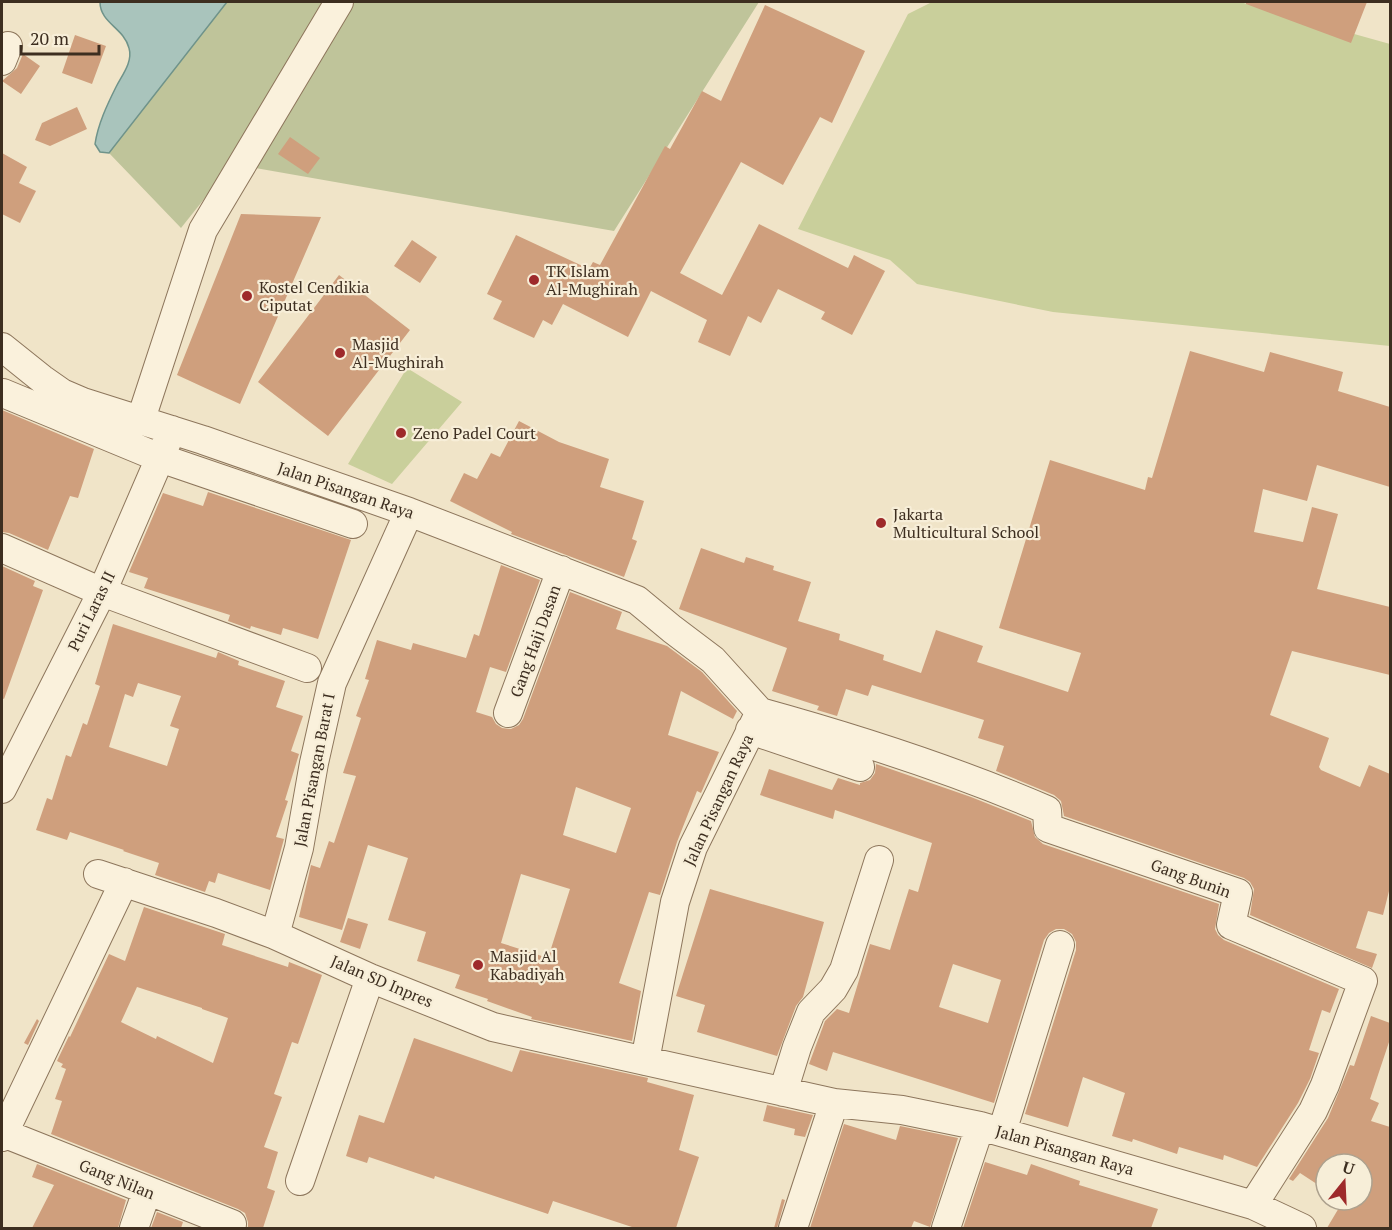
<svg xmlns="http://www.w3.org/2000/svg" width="1392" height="1230" font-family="'PT Serif',serif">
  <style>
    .green { fill: #c9cf9b }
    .cemetery { fill: #bfc49a }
    .water { fill: #a9c4bc; stroke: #6f938a; stroke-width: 1.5 }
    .building { fill: #cf9f7d; fill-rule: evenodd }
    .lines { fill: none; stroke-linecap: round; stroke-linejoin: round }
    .minor-casing { stroke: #8d765c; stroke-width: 30 }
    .minor { stroke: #faf1dc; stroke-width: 28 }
    .poi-dot { fill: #9e2a2b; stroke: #f7eed8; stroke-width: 2 }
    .labels { text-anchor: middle; stroke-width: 4.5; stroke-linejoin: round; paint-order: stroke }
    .poi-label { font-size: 16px; fill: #3d2e20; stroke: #f7eed8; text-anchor: start }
    .street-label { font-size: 16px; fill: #3d2e20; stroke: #f7eed8 }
  </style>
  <rect width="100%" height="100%" fill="#f0e4c8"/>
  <path class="green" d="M 932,2 L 1240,2 L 1390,44 L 1390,346 L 1053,312 L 917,284 L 890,260 L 798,229 L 908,14 Z
    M 407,368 L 462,402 L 392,484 L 348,464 Z"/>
  <path class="cemetery" d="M 227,2 L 759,2 L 614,231 L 232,164 L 181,228 L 109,153 Z"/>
  <path class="water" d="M 100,2 L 227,2 L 109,153 L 100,152 L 95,144 C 98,124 107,105 116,87 C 122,75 133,62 129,48 C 124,28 100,23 100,2 Z"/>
  <path class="building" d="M 1246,2 L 1367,2 L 1351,43 L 1246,4 Z
    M 765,5 L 865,51 L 832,123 L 820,117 L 783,185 L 741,162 L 680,273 L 722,295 L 759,224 L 848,268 L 854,255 L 885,271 L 852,335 L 821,319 L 825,312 L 778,289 L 761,323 L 748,316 L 730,356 L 698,342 L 707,320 L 651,291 L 628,337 L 563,304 L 552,325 L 543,320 L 534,338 L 493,319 L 502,301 L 487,294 L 516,235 L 589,269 L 593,262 L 600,265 L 665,146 L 670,149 L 702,91 L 721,101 Z
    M 75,35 L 106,46 L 92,84 L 62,73 Z
    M 23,54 L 40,66 L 21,94 L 2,81 L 17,68 Z
    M 77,107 L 87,129 L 50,146 L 35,140 L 42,123 Z
    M 290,137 L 320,158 L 308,174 L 278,154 Z
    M 2,153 L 27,167 L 19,183 L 36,191 L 20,223 L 2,214 Z
    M 241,214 L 321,217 L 240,404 L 177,375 Z
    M 412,240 L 437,257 L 420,283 L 394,266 Z
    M 339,275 L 410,330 L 328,436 L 258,382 Z
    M 1190,351 L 1264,372 L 1270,352 L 1343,372 L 1338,391 L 1390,407 L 1390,487 L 1317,465 L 1307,501 L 1263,489 L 1254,532 L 1303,542 L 1312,507 L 1338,514 L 1317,589 L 1390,607 L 1390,675 L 1292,651 L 1270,715 L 1329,738 L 1319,767 L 1321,770 L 1360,787 L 1369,765 L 1390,774 L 1390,887 L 1383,915 L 1368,911 L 1356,948 L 1377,954 L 1372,968 L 1250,915 L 1254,889 L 1250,882 L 1244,878 L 1064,816 L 1061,801 L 1054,795 L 996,771 L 1004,746 L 978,738 L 984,720 L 872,685 L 868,696 L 846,689 L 837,716 L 817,710 L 819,706 L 772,691 L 787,648 L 679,609 L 701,548 L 744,563 L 746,557 L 774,566 L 773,570 L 811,582 L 798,621 L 840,634 L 839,640 L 884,655 L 883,660 L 921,673 L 936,630 L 983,646 L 977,662 L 1068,692 L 1081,653 L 999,628 L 1050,460 L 1145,490 L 1148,477 L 1152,478 Z
    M 2,410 L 94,449 L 78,498 L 70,496 L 48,550 L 9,533 L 2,532 Z
    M 519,421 L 559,442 L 609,459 L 600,487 L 644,501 L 632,539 L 637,541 L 624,577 L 511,534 L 512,532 L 450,501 L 464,473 L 477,479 L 491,453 L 500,457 Z
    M 208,492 L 351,540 L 318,639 L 283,628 L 281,635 L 251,626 L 250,629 L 228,621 L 230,615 L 144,588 L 148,578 L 129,572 L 163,493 L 203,506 Z
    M 501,565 L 540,580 L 506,672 L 490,667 L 476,712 L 492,717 L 496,724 L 502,728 L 511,729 L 519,725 L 523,719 L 570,592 L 622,612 L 616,629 L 667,646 L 702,672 L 737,711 L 733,719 L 681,691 L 668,735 L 719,752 L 701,793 L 697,791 L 677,842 L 660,895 L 649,892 L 619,983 L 641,991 L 632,1041 L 531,1019 L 532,1017 L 487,1001 L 488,999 L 455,988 L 460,975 L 417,961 L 426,932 L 388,920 L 408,858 L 368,845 L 342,930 L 299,917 L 311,865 L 320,868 L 329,841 L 334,843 L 356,776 L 343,773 L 361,718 L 356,716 L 369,680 L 365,679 L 377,640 L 411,650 L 413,643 L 466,658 L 474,634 L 479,636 ZM 576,787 L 631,808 L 616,853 L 563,835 ZM 521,874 L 570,889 L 548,958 L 501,943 Z
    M 2,566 L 35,581 L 33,586 L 43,590 L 4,699 L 2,698 Z
    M 113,624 L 216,658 L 218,652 L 239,661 L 238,665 L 285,681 L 276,707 L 303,716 L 291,751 L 299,754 L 285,800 L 288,801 L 276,837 L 284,839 L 270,890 L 218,873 L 215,883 L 209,881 L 205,892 L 155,875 L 159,863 L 123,851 L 124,850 L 70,832 L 67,840 L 36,830 L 47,798 L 52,800 L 66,755 L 71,757 L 83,723 L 87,725 L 100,686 L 95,684 ZM 138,683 L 181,696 L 170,726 L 179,729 L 167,766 L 109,747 L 125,694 L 133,697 Z
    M 876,764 L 971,797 L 1031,821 L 1035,837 L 1043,844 L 1219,904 L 1215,929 L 1218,935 L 1224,940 L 1339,989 L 1330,1013 L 1322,1010 L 1309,1050 L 1319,1053 L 1310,1079 L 1298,1103 L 1257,1167 L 1224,1155 L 1223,1160 L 1179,1147 L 1177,1154 L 1133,1139 L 1132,1142 L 1112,1136 L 1125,1093 L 1083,1077 L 1068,1127 L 1025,1114 L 1076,950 L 1076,942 L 1072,934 L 1064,929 L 1056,929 L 1049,933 L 1044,940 L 994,1103 L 833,1052 L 827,1071 L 809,1064 L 825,1021 L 837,1009 L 849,1013 L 870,944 L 890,950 L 909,889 L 918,892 L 932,843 L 835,810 L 833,819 L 760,795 L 769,769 L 832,790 L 838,778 L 860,785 L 860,783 L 870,780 L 875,773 ZM 953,964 L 1001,980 L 988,1023 L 939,1007 Z
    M 710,889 L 824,922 L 803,997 L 796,1006 L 777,1056 L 697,1032 L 705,1005 L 676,996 Z
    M 144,907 L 225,934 L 222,945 L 288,967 L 289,962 L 322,975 L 298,1044 L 292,1042 L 274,1094 L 282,1097 L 264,1147 L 278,1152 L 267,1188 L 275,1191 L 263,1228 L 248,1228 L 248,1222 L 245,1213 L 238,1209 L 51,1134 L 62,1101 L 55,1099 L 66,1069 L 61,1067 L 63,1064 L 57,1061 L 69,1036 L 70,1037 L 109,954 L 125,961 ZM 137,987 L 202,1008 L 202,1009 L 228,1018 L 213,1063 L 157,1036 L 156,1039 L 121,1022 Z
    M 348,918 L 368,924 L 360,949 L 340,942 Z
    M 1371,1016 L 1390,1023 L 1390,1039 L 1370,1099 L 1379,1103 L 1371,1121 L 1390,1127 L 1390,1228 L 1327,1228 L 1343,1201 L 1341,1200 L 1362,1200 L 1362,1164 L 1326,1164 L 1326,1190 L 1300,1173 L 1293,1181 L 1289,1179 L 1328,1118 L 1350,1065 L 1354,1066 Z
    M 37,1019 L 39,1021 L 28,1045 L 24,1043 Z
    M 414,1038 L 512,1072 L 520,1050 L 648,1078 L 647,1082 L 694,1095 L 679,1150 L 699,1157 L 676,1228 L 635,1228 L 553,1201 L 548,1214 L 435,1176 L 434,1179 L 369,1157 L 367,1163 L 346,1156 L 359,1115 L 384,1123 Z
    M 767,1105 L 813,1115 L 805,1137 L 794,1135 L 795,1129 L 763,1121 Z
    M 844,1124 L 896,1140 L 900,1126 L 958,1138 L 930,1227 L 914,1221 L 911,1228 L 810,1228 Z
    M 985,1162 L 1027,1175 L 1031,1164 L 1080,1181 L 1079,1185 L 1158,1209 L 1151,1228 L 963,1228 Z
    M 37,1164 L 126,1200 L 118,1228 L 32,1228 L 54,1185 L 32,1177 Z
    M 782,1199 L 785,1200 L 777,1228 L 774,1228 Z
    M 157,1212 L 183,1222 L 181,1228 L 151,1228 Z"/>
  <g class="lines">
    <g class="minor-casing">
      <path id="minor" d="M 2,61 L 8,46
        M 2,347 L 42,379 L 62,393 L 83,402 L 203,440 L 409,512 L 637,600 L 672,629 L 713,660 L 760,712
        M 3,393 L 160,458 L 353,524
        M 141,419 L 203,230 L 339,2
        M 2,548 L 102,592 L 307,668
        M 760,712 C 858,739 954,770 1047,810 L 1048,828 L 1238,893 L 1231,925 L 1363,981 L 1325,1085 L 1313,1111 L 1253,1205
        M 508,713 L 561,570
        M 750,730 L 860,767
        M 2,789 L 102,592 L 172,430
        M 98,874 L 216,913 L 275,935 L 370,978 L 493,1027 L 834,1103 L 902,1110 L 980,1126 L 1253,1205 L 1302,1228
        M 275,935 L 299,848 L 314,763 L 332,683 L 409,512
        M 645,1061 L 675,902 L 693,847 L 760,712
        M 783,1092 L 797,1047 L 811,1012 L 833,989 L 844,970 L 879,860
        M 1002,1132 L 1060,945
        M 3,1133 L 232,1224
        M 2,1137 L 124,882
        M 300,1181 L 370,978
        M 134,1228 L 147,1191
        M 793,1228 L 834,1103
        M 946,1228 L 980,1126"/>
    </g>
    <use href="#minor" class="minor"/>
  </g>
  <g class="poi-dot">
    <circle cx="534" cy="280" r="6"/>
    <circle cx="247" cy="296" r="6"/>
    <circle cx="340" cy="353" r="6"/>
    <circle cx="401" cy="433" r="6"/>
    <circle cx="881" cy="523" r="6"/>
    <circle cx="478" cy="965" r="6"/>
  </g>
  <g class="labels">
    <g class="poi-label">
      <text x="546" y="277">TK Islam<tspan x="546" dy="18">Al-Mughirah</tspan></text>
      <text x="259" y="293">Kostel Cendikia<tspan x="259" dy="18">Ciputat</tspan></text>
      <text x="352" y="350">Masjid<tspan x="352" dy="18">Al-Mughirah</tspan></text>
      <text x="413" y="439">Zeno Padel Court</text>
      <text x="893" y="520">Jakarta<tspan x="893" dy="18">Multicultural School</tspan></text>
      <text x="490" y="962">Masjid Al<tspan x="490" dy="18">Kabadiyah</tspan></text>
    </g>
    <g class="street-label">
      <text transform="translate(346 490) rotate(19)" y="6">Jalan Pisangan Raya</text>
      <text transform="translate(91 611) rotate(-64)" y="6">Puri Laras II</text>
      <text transform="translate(535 641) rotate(-70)" y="6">Gang Haji Dasan</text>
      <text transform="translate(314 770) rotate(-79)" y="6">Jalan Pisangan Barat I</text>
      <text transform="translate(718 800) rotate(-65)" y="6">Jalan Pisangan Raya</text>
      <text transform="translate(1191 878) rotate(20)" y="6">Gang Bunin</text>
      <text transform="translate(382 981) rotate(23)" y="6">Jalan SD Inpres</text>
      <text transform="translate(1065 1150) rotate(16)" y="6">Jalan Pisangan Raya</text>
      <text transform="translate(117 1179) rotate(22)" y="6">Gang Nilan</text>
    </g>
  </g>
  <rect width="1392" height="1230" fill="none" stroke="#3d2e20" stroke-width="6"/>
  <g transform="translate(1344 1182) rotate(18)"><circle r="28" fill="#f7eed8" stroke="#ada18e" stroke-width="1.5"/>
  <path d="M0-4.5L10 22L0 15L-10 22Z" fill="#9e2a2b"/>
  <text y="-9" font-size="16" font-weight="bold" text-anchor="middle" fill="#3d2e20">U</text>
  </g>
  <path d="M21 45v9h78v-9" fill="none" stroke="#3d2e20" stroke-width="3"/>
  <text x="30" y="45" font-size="18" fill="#3d2e20" stroke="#f7eed8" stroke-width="4.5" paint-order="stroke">20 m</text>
</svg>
